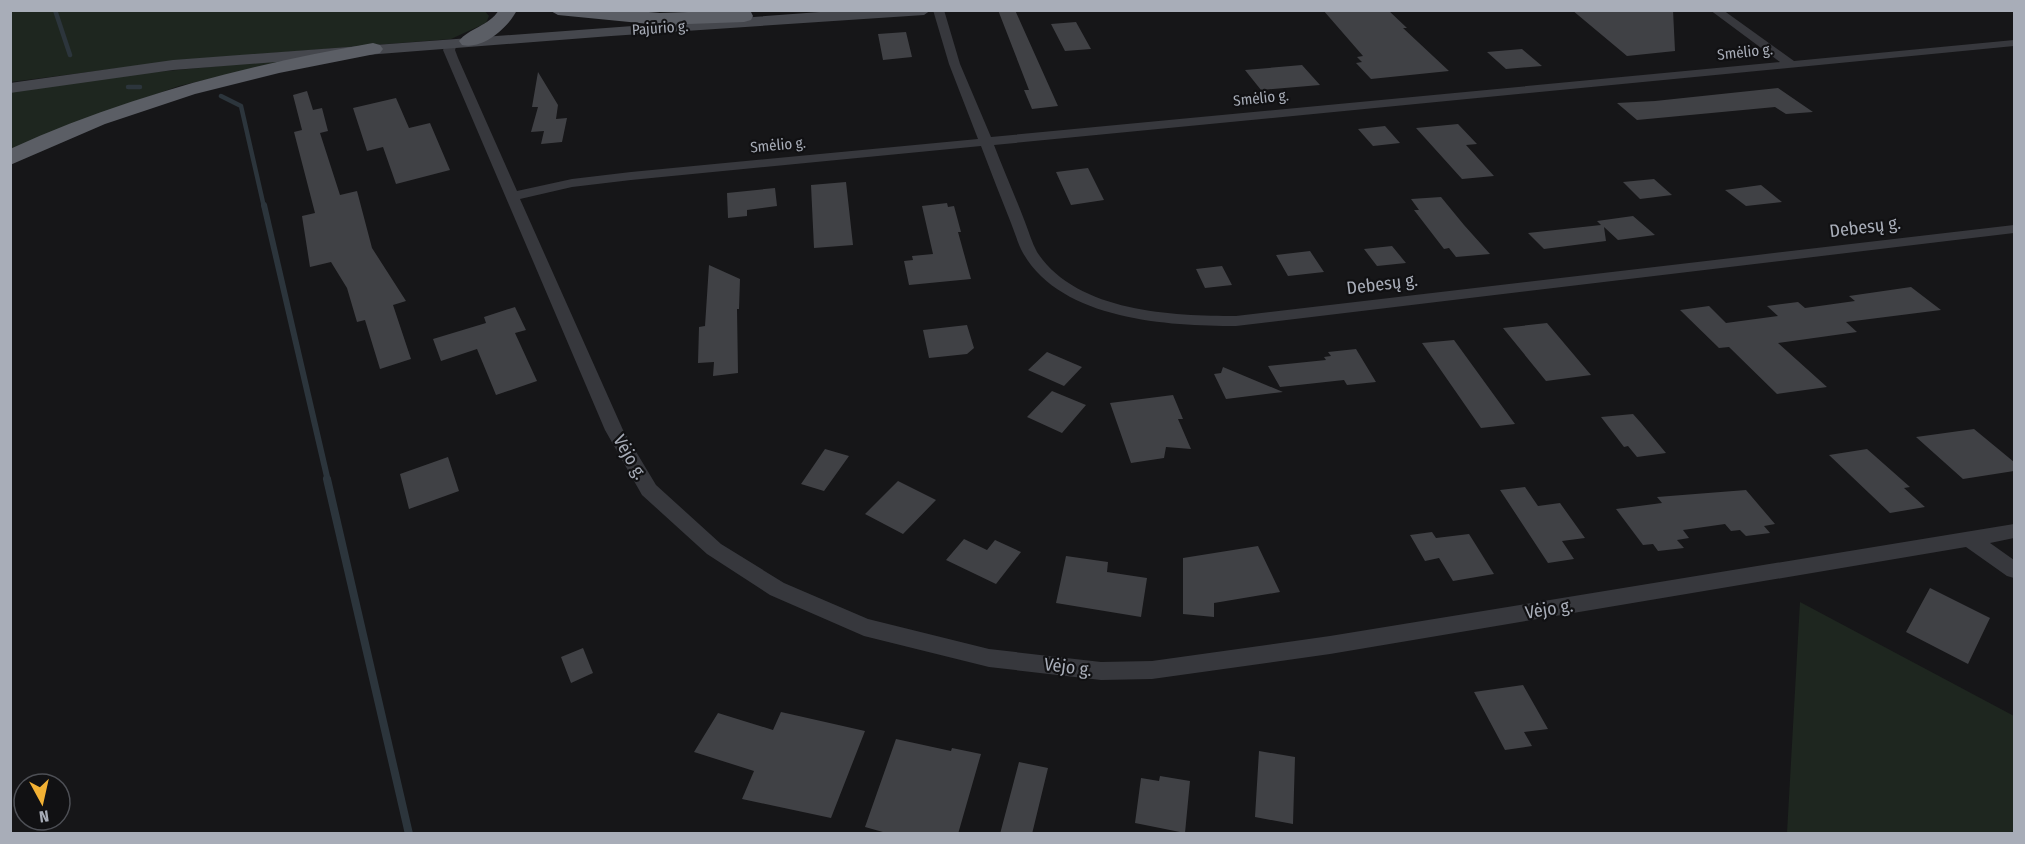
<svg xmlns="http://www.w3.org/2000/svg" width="2025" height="844" font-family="'Fira Sans Condensed',sans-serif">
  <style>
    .green { fill: #1e261f }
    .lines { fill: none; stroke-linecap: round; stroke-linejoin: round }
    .stream-far2 { stroke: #2c353c; stroke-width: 4.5 }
    .stream-far1 { stroke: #2c353c; stroke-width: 6 }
    .stream { stroke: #2c353c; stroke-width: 8 }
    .building { fill: #404145 }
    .minor { fill: #37383d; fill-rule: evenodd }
    .secondary { fill: #45474d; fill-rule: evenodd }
    .trunk { fill: #5b5e65; fill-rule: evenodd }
    .labels { text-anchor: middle; stroke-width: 4.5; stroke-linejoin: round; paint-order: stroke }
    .far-street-label { font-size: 15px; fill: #a8adb8; stroke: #111113 }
    .street-label { font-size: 18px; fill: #a8adb8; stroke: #111113 }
  </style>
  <rect width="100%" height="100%" fill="#161618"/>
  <path class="green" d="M 484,10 L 489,16 L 486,23 L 451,39 L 183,60 L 11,82 L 10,11 Z
    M 294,59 L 179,86 L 103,113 L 11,152 L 11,92 L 146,73 Z
    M 1800,602 L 2014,716 L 2014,833 L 1787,833 Z"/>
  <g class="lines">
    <path class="stream-far2" d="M 55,10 L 70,55
      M 128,87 L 140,87
      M 221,96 L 241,106 L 264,207"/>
    <path class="stream-far1" d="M 264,205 L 328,481"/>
    <path class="stream" d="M 327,479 L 409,834"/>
  </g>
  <path class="building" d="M 998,10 L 1015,10 L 1058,106 L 1032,109 L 1024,90 L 1029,90 Z
    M 1323,10 L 1388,10 L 1407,28 L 1403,28 L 1449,71 L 1371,79 L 1356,63 L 1362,62 L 1357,57 L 1363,56 Z
    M 1572,10 L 1673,10 L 1675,51 L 1627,56 Z
    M 1076,22 L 1091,49 L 1065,51 L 1051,24 Z
    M 906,32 L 912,57 L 883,60 L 878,34 Z
    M 1522,49 L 1542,66 L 1506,69 L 1487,52 Z
    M 1302,65 L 1320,85 L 1261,90 L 1245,70 Z
    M 538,72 L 558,105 L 556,119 L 567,118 L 562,142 L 541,144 L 544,131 L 531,132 L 538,107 L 532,107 Z
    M 1778,88 L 1813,112 L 1786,114 L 1775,107 L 1637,120 L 1617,103 L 1655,101 Z
    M 307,91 L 313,110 L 322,108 L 328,131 L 320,133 L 340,195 L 357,191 L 372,248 L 406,301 L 393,305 L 411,359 L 380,369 L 365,320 L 357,322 L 347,288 L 331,262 L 310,267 L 302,216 L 315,213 L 294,132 L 302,130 L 293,95 Z
    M 396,98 L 409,128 L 430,123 L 450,170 L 396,184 L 383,147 L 367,151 L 353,108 Z
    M 1458,124 L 1477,144 L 1466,145 L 1494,176 L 1462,179 L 1416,128 Z
    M 1385,126 L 1400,143 L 1373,146 L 1358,129 Z
    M 1088,168 L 1104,200 L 1071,205 L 1056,172 Z
    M 1654,179 L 1672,195 L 1640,199 L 1623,182 Z
    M 846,182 L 853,245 L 814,248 L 811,185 Z
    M 1761,185 L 1782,202 L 1746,206 L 1725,190 Z
    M 775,188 L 777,206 L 747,210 L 747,216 L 728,218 L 727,193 Z
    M 1441,197 L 1464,225 L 1490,254 L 1456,257 L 1449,248 L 1444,249 L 1414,210 L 1419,210 L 1411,199 Z
    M 947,203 L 948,207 L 954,206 L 961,232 L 958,232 L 971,279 L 909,285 L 904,261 L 913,260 L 912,256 L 933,254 L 922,206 Z
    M 1633,216 L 1655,235 L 1618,240 L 1604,227 L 1606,241 L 1544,249 L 1528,233 L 1601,225 L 1597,221 Z
    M 1392,246 L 1406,263 L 1377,266 L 1364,249 Z
    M 1310,251 L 1324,272 L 1288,276 L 1276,255 Z
    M 709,265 L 740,279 L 739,309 L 737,309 L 738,373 L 713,376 L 714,362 L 698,363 L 699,327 L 705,326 Z
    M 1222,266 L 1232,285 L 1205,288 L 1196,269 Z
    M 1911,287 L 1941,310 L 1846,322 L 1857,332 L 1778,343 L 1827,387 L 1777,394 L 1729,347 L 1719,348 L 1680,310 L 1709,306 L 1726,323 L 1778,316 L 1767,306 L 1798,302 L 1805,308 L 1855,301 L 1849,296 Z
    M 515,307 L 526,330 L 515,333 L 537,381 L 496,395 L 477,349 L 441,361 L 433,339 L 486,323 L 484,317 Z
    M 1547,323 L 1591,375 L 1546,381 L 1503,328 Z
    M 967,325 L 974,348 L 967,354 L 929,358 L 923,330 Z
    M 1454,340 L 1515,424 L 1481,428 L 1422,343 Z
    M 1356,349 L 1376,382 L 1347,385 L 1344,380 L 1280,387 L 1268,366 L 1326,360 L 1324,357 L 1331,356 L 1328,352 Z
    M 1047,352 L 1082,367 L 1064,386 L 1028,370 Z
    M 1223,367 L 1283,392 L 1226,399 L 1214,374 L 1221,373 Z
    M 1052,391 L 1086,405 L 1062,433 L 1027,417 Z
    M 1173,395 L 1183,419 L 1178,419 L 1191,449 L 1166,447 L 1164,458 L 1131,463 L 1110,403 Z
    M 1633,414 L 1641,423 L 1666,453 L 1637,457 L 1628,446 L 1624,447 L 1601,417 Z
    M 1974,429 L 2014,462 L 2014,471 L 1963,479 L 1916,437 Z
    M 825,449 L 849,456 L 824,491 L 801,484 Z
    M 1867,449 L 1910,487 L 1904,488 L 1925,507 L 1890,513 L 1829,455 Z
    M 448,457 L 459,491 L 409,509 L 400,474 Z
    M 898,481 L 936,500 L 903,534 L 865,514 Z
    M 1525,487 L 1538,506 L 1560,503 L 1585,538 L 1562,541 L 1574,559 L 1548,563 L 1500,490 Z
    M 1746,490 L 1775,524 L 1764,526 L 1770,533 L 1746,536 L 1740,530 L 1731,531 L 1725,524 L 1683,530 L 1689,538 L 1677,540 L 1684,548 L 1658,551 L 1653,544 L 1643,545 L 1616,509 L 1662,503 L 1657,497 Z
    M 1432,532 L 1436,538 L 1469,534 L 1494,574 L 1453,581 L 1439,558 L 1425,561 L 1410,535 Z
    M 964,539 L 987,550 L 995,540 L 1021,552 L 996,584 L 946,560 Z
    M 1258,546 L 1280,592 L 1214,603 L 1214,617 L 1183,614 L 1183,558 Z
    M 1066,556 L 1108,562 L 1107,572 L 1147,578 L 1141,617 L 1056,603 Z
    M 1930,588 L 1990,618 L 1968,664 L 1906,632 Z
    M 583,648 L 593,673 L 571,683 L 561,657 Z
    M 1523,685 L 1548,729 L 1524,732 L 1532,746 L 1505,750 L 1474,692 Z
    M 781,712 L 865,731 L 831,818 L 742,799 L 754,771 L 694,752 L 718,713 L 773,730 Z
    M 896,739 L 951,751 L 952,748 L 981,754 L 958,834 L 890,834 L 865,827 Z
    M 1259,751 L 1295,757 L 1293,824 L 1255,817 Z
    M 1019,762 L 1048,768 L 1032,834 L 1000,834 Z
    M 1160,776 L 1190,781 L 1185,833 L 1135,823 L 1141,778 L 1159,781 Z"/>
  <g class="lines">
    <path class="minor" d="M 933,10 L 944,10 L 960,64 L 991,137 L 1780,62 L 1710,10 L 1723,10 L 1794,61 L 2014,40 L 2014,46 L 994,145 C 1004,171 1015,196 1025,222 C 1029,232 1032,243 1037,252 C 1076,312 1172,316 1236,316 L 2014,225 L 2014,233 L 1236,326 C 1168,326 1061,320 1023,253 C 1018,244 1015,233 1011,223 C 1001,198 991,172 981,146 L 631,180 L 572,187 L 520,199 L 623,430 L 656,485 L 721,544 L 784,583 L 868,619 L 989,649 L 1101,662 L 1152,661 L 1330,636 L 2014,524 L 2014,538 L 1990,543 L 2014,560 L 2014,578 L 2007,576 L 1966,547 L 1330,654 L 1152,679 L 1101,680 L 989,667 L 864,636 L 770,595 L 707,554 L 642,495 L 605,430 L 443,50 L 448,40 L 456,40 L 458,42 L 455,50 L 458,58 L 517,191 L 572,179 L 631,172 L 978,139 L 949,64 Z"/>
    <path class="secondary" d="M 847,10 L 931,10 L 924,15 L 611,36 L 173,70 L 10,93 L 10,83 L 173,60 Z"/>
    <path class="trunk" d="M 499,10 L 517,10 C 508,28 483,50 462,45 L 459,41 C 469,28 489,26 499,10 Z
      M 549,10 L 626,10 L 660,13 L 744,10 L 751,12 L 753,16 L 751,20 L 744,22 L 660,25 L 558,15 Z
      M 373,43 L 380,45 L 383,49 L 380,53 L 279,73 L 195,94 L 105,124 L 10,165 L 10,149 C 126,96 248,65 373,43 Z"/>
  </g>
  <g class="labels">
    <g class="far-street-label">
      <text transform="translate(660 28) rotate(-4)" y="5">Pajūrio g.</text>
      <text transform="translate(1745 52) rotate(-6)" y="5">Smėlio g.</text>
      <text transform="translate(1261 98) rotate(-6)" y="5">Smėlio g.</text>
      <text transform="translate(778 145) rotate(-5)" y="5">Smėlio g.</text>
    </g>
    <g class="street-label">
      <text transform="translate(1865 227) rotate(-7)" y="6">Debesų g.</text>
      <text transform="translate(1382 284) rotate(-7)" y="6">Debesų g.</text>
      <text transform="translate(630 457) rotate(60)" y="6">Vėjo g.</text>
      <text transform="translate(1549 609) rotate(-9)" y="6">Vėjo g.</text>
      <text transform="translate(1068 667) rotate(7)" y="6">Vėjo g.</text>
    </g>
  </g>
  <rect width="2025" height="844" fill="none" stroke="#a8adb8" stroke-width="24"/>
  <g transform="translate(42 802) rotate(172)"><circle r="28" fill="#111113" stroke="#4d4f55" stroke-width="1.5"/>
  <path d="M0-4.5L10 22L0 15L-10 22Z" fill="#f2b134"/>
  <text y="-9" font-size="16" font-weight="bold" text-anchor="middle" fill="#a8adb8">N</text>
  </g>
</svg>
